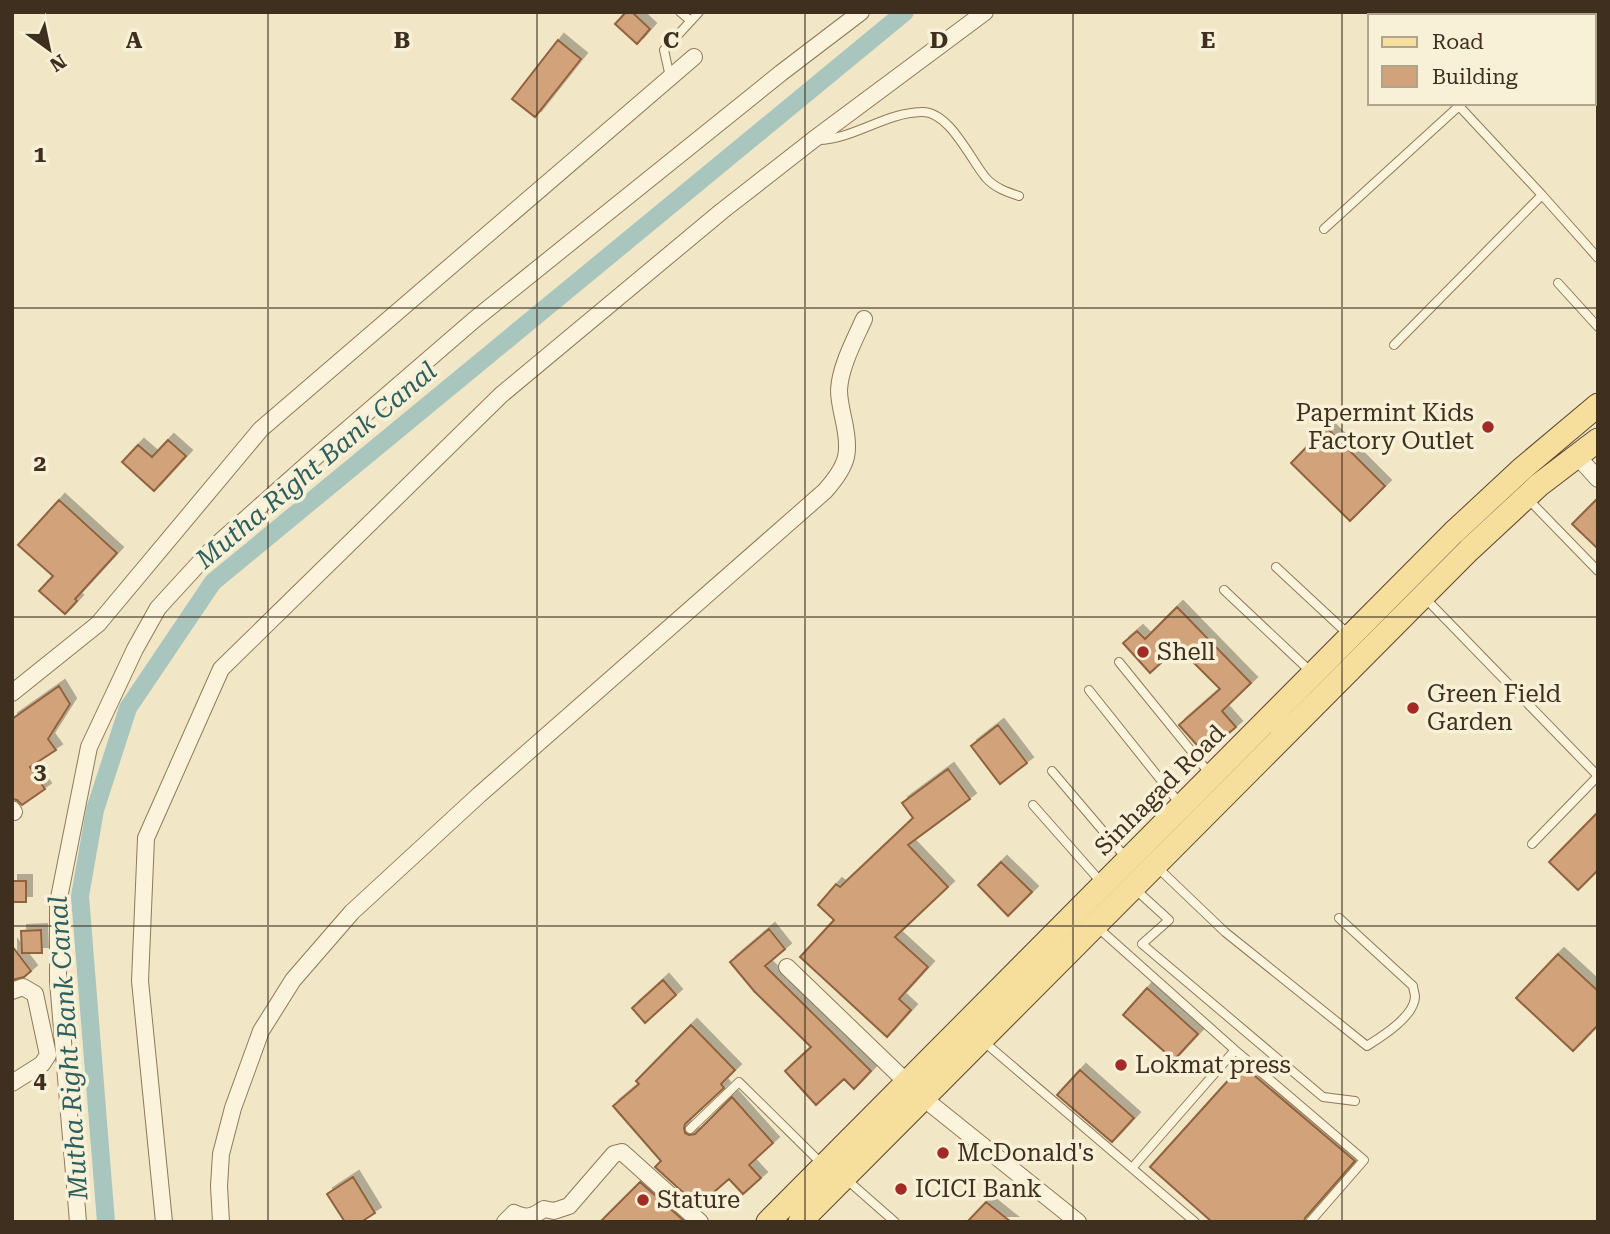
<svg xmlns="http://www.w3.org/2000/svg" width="1610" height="1234" font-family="'Roboto Serif',serif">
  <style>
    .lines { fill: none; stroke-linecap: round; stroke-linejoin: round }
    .canal { stroke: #a8c5be; stroke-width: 18 }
    .building { fill: #d2a37a; stroke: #90623e; stroke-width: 2; filter: url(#shadow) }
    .lane-casing { stroke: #8f795a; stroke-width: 10 }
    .street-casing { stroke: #8f795a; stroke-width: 18 }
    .primary-casing { stroke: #5c462e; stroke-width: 25 }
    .lane { stroke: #fbf3db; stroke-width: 8 }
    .street { stroke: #fbf3db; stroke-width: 16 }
    .primary { stroke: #f6de9d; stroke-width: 23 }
    .grid { fill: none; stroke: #3e2f1f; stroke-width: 2; stroke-opacity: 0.55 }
    .poi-dot { fill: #a22b26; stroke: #f8f0d7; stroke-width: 2.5 }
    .labels { text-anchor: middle; stroke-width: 7; stroke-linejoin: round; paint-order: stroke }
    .poi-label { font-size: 24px; fill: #3e2f1f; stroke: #f8f0d7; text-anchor: start }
    .street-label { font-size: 24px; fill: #3e2f1f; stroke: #f8f0d7 }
    .water-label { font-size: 26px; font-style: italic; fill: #2d5f5e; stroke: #f8f0d7 }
    .grid-label { font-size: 23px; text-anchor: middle; font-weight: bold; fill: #3e2f1f; stroke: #f8f0d7; stroke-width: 7; stroke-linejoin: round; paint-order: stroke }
  </style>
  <defs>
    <filter id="shadow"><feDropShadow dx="6" dy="-6" stdDeviation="0" flood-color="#0004"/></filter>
  </defs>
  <rect width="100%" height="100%" fill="#f1e7c6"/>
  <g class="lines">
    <path class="canal" d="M 106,1222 L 80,896 L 95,810 L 128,708 L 213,582 L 905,12"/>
  </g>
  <path class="building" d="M 626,12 L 632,12 L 650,29 L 637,44 L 615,24 Z
    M 558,40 L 581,59 L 535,117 L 512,99 Z
    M 1326,427 L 1385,486 L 1350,521 L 1291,463 Z
    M 168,440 L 186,456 L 154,491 L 122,462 L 138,445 L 152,457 Z
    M 1598,498 L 1598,549 L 1572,524 Z
    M 59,500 L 117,553 L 75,599 L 77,601 L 65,614 L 39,591 L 53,576 L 18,545 Z
    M 1177,607 L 1251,683 L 1222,711 L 1236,727 L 1205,754 L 1179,725 L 1220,689 L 1178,647 L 1150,673 L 1123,643 L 1137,631 L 1145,639 Z
    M 59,686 L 70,704 L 48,739 L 56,750 L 30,767 L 45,789 L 22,805 L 17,800 L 12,799 L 12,719 Z
    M 998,725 L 1027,763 L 1000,784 L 971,746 Z
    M 948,769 L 970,799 L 908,845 L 948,887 L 895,937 L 928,967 L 899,999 L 911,1010 L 887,1037 L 800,957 L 834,920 L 818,905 L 836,884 L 840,887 L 913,818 L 902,803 Z
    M 1598,812 L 1598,870 L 1578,890 L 1549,862 Z
    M 1001,862 L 1032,892 L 1008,916 L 978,885 Z
    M 12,881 L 26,881 L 26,902 L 12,902 Z
    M 769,929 L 785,949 L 765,966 L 871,1071 L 854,1089 L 844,1079 L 816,1105 L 785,1071 L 811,1047 L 754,991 L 730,962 Z
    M 41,930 L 42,953 L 22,953 L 21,931 Z
    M 12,946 L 31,971 L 24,977 L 12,980 Z
    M 1558,954 L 1598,991 L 1598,1025 L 1573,1051 L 1516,998 Z
    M 663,980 L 676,995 L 645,1023 L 632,1008 Z
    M 1147,988 L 1198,1034 L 1174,1060 L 1123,1015 Z
    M 691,1025 L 735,1070 L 721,1084 L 724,1088 L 685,1124 L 684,1128 L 685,1133 L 689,1135 L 695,1134 L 732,1097 L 773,1143 L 749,1165 L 761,1178 L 743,1194 L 729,1179 L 698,1206 L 655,1167 L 661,1161 L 613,1106 L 639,1084 L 636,1081 Z
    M 1242,1065 L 1355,1161 L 1305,1218 L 1304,1222 L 1212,1222 L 1150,1167 Z
    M 1080,1070 L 1134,1118 L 1112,1142 L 1057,1095 Z
    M 353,1177 L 375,1213 L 361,1222 L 345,1222 L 327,1194 Z
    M 640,1182 L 683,1220 L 681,1222 L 600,1222 Z
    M 986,1202 L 1011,1222 L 967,1222 Z"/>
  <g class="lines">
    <g class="lane-casing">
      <path id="lane" d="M 680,12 L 691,21
        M 670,77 L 664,50 L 699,12
        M 818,140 C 854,139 885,113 921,112 C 949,110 970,159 986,178 C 995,188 1007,192 1019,196
        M 1324,229 L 1459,106 L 1542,195
        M 1558,283 L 1598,327
        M 1394,345 L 1542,195 L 1598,258
        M 1528,499 L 1598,571
        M 1276,567 L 1348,634
        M 1224,590 L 1311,672
        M 1425,598 L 1598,776 L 1532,844
        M 1119,662 L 1210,774
        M 1089,690 L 1180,804
        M 1052,771 L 1126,858
        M 1033,805 L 1101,882
        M 1157,867 L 1225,932 L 1367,1046 C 1381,1037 1414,1017 1415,997 C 1415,993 1413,989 1413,986 L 1339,918
        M 1135,889 L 1169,920 L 1142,944 L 1323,1097 L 1355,1101
        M 1096,926 L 1235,1050 L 1364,1160 L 1310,1222
        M 983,1041 L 1195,1222
        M 690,1129 L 739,1082 L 821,1163
        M 1132,1168 L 1235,1050
        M 846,1179 L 895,1222"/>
    </g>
    <g class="street-casing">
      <path id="street" d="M 1577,456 L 1598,479
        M 12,693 L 98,624 L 261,429 L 694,57
        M 12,809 L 14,812
        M 787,967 L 922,1097 L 1078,1222
        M 12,991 L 23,987 L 35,994 L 48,1055 L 42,1064 L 12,1083
        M 78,1222 L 58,981 L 58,903 L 89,747 L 135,649 L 158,608 L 213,548 L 320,453 L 474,320 L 781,73 L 861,12
        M 164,1222 L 140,981 L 146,838 L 221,669 L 501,395 L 722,211 L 813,140 L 985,12
        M 221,1222 L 219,1186 L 221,1154 L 233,1108 L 261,1031 L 293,980 L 352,912 L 479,795 L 825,491 C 849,464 851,452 843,417 C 841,408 839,399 839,390 C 840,367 855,339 864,319
        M 505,1222 L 514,1213 C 527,1219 532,1217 544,1209 L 554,1211 L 569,1206 L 614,1154 L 622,1152 L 700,1222"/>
    </g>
    <g class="primary-casing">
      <path id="primary" d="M 768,1222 L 1453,533 L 1523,468 L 1598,405
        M 800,1222 L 1469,550 L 1539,485 L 1598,440"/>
    </g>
    <use href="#lane" class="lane"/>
    <use href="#street" class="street"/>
    <use href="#primary" class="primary"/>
  </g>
  <path class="grid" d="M 268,12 L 268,1222M 537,12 L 537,1222M 805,12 L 805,1222M 1073,12 L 1073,1222M 1342,12 L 1342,1222M 12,308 L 1598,308M 12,617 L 1598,617M 12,926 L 1598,926"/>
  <g class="poi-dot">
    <circle cx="1488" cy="427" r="7"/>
    <circle cx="1143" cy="652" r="7"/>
    <circle cx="1413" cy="708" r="7"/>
    <circle cx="1121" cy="1065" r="7"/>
    <circle cx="943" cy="1153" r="7"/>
    <circle cx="901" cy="1189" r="7"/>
    <circle cx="643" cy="1200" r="7"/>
  </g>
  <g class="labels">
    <g class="poi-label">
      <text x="1474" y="421" text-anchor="end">Papermint Kids<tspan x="1474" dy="28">Factory Outlet</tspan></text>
      <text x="1157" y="660">Shell</text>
      <text x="1427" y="702">Green Field<tspan x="1427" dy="28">Garden</tspan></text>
      <text x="1135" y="1073">Lokmat press</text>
      <text x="957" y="1161">McDonald's</text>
      <text x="915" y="1197">ICICI Bank</text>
      <text x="657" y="1208">Stature</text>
    </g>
    <g class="street-label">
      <text transform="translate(1160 790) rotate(-45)" y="8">Sinhagad Road</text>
    </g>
    <g class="water-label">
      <text transform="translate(316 465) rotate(-40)" y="9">Mutha Right Bank Canal</text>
      <text transform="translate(68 1048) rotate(-94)" y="9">Mutha Right Bank Canal</text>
    </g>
  </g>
  <g class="grid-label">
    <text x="134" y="48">A</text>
    <text x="402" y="48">B</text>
    <text x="671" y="48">C</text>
    <text x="939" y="48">D</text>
    <text x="1208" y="48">E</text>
    <text x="40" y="162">1</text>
    <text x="40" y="471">2</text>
    <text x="40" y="779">3</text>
    <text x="40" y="1088">4</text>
  </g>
  <rect width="1610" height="1234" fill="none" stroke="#3e2f1f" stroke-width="28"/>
  <rect x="1368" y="14" width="228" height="91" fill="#f8f0d7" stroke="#aea38d" stroke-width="2"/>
  <rect x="1382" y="37" width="35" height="10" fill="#f6de9d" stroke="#aea38d" stroke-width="2"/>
  <text x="1432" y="49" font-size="21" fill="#3e2f1f">Road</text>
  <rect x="1382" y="66" width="35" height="21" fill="#d2a37a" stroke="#aea38d" stroke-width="2"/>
  <text x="1432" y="84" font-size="21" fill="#3e2f1f">Building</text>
  <g transform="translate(49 49) rotate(147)" stroke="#f8f0d7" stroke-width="5" paint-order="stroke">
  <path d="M0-5L12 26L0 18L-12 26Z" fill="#3e2f1f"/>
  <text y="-10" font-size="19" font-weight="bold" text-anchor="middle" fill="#3e2f1f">N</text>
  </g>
</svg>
